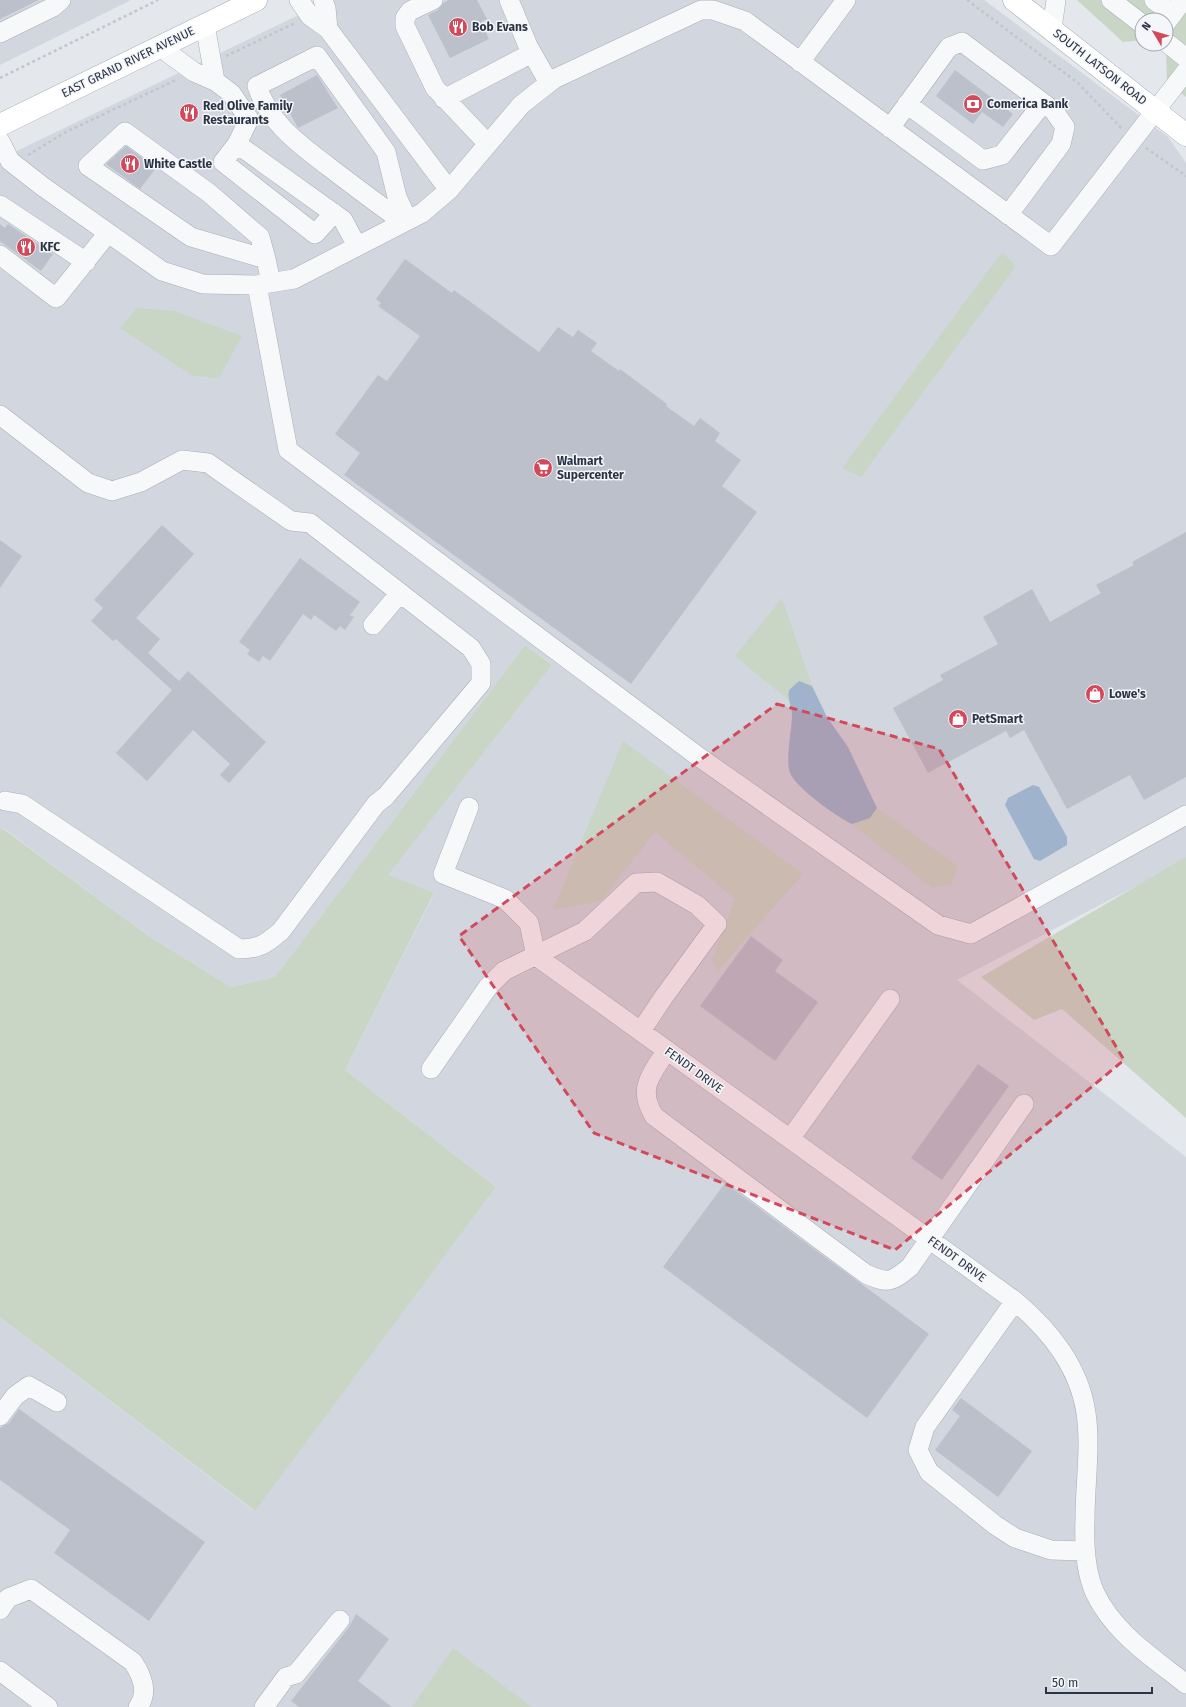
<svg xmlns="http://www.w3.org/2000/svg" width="1186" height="1707" font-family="'Fira Sans',sans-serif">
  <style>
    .built { fill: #d2d6de }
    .green { fill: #c9d6c5 }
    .water { fill: #9fb4cc }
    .building { fill: #bbc0ca }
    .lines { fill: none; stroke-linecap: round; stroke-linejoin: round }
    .minor-casing { stroke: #a9aeb7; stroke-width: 20 }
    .major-casing { stroke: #a3abb8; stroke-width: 23 }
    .path { stroke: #c2c5cb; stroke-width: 2.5; stroke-dasharray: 3 3; stroke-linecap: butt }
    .minor { stroke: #f7f8fa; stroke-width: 19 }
    .major { stroke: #fff; stroke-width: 22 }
    .marked { fill: #d1495b; fill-opacity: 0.2; stroke: #d1495b; stroke-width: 3; stroke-dasharray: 8 5; stroke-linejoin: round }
    .labels { text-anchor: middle; stroke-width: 3; stroke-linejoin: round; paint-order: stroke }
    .poi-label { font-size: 12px; font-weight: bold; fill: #2b3445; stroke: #f4f6f9; text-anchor: start }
    .street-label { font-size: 12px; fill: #2b3445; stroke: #f4f6f9 }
  </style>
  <rect width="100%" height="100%" fill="#e4e7ec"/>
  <path class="built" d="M 0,0 L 131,0 L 0,65 Z
    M 330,0 L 984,0 L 1168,137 L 1186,163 L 1186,860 L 957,980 L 1186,1157 L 1186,1707 L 0,1707 L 0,1317 L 254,1511 L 496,1187 L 345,1070 L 434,894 L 387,875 L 552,665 L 525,645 L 275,977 L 231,987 L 150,937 L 3,828 L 0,831 L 0,159 Z"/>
  <path class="green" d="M 1077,0 L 1186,0 L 1186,97 L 1167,83 L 1166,53 L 1151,44 L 1166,44 L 1166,20 L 1142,20 L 1142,40 L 1123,42 Z
    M 1002,252 L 1016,266 L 861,477 L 842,468 Z
    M 137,308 L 174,311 L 242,336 L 219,378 L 193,376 L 120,328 Z
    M 782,598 L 812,686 L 799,681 L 789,690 L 788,700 L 735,656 Z
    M 525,645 L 552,665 L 388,875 L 434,893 L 345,1070 L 496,1187 L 255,1511 L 0,1317 L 0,831 L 2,828 L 150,937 L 231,987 L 275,977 Z
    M 623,741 L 803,874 L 718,971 L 712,960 L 735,899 L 655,832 L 601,901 L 553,910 Z
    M 877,808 L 958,866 L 951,885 L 932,888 L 852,824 L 870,818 Z
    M 1186,857 L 1186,1118 L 1062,1009 L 1034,1020 L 981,977 Z
    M 453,1648 L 532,1707 L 412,1707 Z"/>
  <path class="water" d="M 799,681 L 812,686 L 827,717 L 848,747 L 877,808 L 870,818 L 852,824 C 837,817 796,788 790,773 C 785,759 792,730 792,714 C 792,705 787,701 789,690 Z
    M 1033,785 L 1039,787 L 1067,837 L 1067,845 L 1040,861 L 1034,859 L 1005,805 L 1008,798 Z"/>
  <path class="building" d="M 0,0 L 39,0 L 0,19 Z
    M 449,0 L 477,0 L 487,19 L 481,22 L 489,39 L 450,58 L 428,15 L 438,10 L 443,3 Z
    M 955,70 L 1013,114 L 1003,127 L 982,112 L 973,124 L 936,96 Z
    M 317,75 L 338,108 L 298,128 L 280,95 Z
    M 126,146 L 156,168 L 140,189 L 106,164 Z
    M 0,224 L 5,228 L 8,224 L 53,254 L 41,271 L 0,241 Z
    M 405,259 L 452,293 L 454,290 L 539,352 L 558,327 L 573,337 L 578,330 L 597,343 L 591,351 L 619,371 L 620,369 L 667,404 L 666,406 L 694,426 L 700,418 L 720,433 L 715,441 L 741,460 L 722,486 L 757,512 L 631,684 L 344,475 L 360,453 L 335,434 L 378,375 L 387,381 L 420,336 L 378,306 L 381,303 L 376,299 Z
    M 162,525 L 194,554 L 136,618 L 160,639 L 148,653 L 179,681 L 188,671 L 266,742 L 229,783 L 220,775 L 230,764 L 193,730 L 147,781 L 116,753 L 172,690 L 116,639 L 113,641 L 91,621 L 103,608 L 94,600 Z
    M 1186,532 L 1186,777 L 1144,800 L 1130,775 L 1067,809 L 1024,730 L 1010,738 L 1006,731 L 928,773 L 893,708 L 943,680 L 940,675 L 998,644 L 983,617 L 1032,589 L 1050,622 L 1101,593 L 1096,585 L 1134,565 L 1132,562 Z
    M 0,540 L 22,556 L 0,588 Z
    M 300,558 L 360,602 L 350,615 L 354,617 L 345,630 L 340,626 L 336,631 L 314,615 L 311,620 L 303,614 L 270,661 L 263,656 L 259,662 L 247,654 L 250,650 L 239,642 Z
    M 751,936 L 783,960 L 775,971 L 818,1002 L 775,1061 L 700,1006 Z
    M 978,1064 L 1009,1086 L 942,1180 L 911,1158 Z
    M 725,1183 L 929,1334 L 867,1418 L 663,1267 Z
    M 961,1398 L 1032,1451 L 998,1497 L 935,1450 L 960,1416 L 952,1410 Z
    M 19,1409 L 205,1542 L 149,1621 L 54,1553 L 70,1530 L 0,1480 L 0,1428 L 9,1423 Z
    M 356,1614 L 389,1639 L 358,1681 L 392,1707 L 299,1707 L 291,1701 L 349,1627 Z"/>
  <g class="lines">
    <g class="minor-casing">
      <path id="minor" d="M 299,0 L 310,16 L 328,29 L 449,190
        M 323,0 L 326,8 L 328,29
        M 433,0 L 410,11 L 405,18 L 405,26 L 435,88 L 488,144
        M 509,0 L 528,46 L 549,83
        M 1111,0 L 1142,24
        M 1154,0 L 1173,14
        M 1166,23 L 1183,0
        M 205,25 L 215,81
        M 1052,29 L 1056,0
        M 0,33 L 53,7 L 61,0
        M 1166,42 L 1186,58
        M 160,47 L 194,72 L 215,81 L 231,93 L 249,119 L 237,144 L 343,220 L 357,246
        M 800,62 L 846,0
        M 444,99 L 532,53
        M 907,104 L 983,160 L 1002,155 L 1043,103
        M 890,128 L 949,47 L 962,42 L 1054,111 L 1065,127 L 1061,144 L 1008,215
        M 0,141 L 10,161 L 42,186 L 162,271 L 203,284 L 257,285 L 294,279 L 422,213 L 449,190 L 521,105 L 554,79 L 701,10 L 713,10 L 745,21 L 1051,246 L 1186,71
        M 237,144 L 223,162 L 315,234 L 334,213
        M 0,205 L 86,262
        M 398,225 L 392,214 C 371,199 350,183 329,167 C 299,144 269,123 257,86 L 317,56 L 386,152 L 397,197 L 408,220
        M 0,255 L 56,298 L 108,233
        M 266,259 L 260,237 L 209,193 L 125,132 L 88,166 L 191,237 L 266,259 L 271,283
        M 257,285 L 288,450 L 699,757 L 938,925 L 971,934 L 1186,815
        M 0,415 L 88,483 L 112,491 L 141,482 L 182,460 L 208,463 L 291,521 L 310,523 L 471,648 L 481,664 L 481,683 L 386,796 L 376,804 L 281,931 C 266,944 259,949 239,949 L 22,804 L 5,801
        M 373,625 L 400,593
        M 469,807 L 443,874 L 505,899 L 529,923 L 536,956
        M 536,956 L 1015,1301 C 1050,1331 1079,1366 1086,1413 C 1091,1447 1085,1484 1085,1519 C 1084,1543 1085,1571 1095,1593 C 1114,1633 1152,1657 1186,1684
        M 667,1050 C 651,1075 637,1088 654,1116 L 866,1274 C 888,1284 892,1282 910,1267 L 1024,1104
        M 431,1069 L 488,987 L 504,971 L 585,931 L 636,883 L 657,882 L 697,905 L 717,924 L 663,998 L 641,1031
        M 790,1139 L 890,999
        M 1015,1301 L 925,1427 L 918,1450 L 929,1472 L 995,1525 L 1015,1538 L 1051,1550 L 1084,1551
        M 0,1416 L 15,1396 L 29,1386 L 57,1402
        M 0,1610 L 8,1598 L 31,1589 L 133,1662 C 142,1676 149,1692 138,1707
        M 0,1671 L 48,1707
        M 264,1707 L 286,1677 L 296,1674 L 340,1620"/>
    </g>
    <g class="major-casing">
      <path id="major" d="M 1014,0 L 1186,135
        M 0,125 L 256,0"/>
    </g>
    <path class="path" d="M 967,0 L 1078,83 L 1122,129
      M 226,56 L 295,23
      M 0,78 L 158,0
      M 1146,148 L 1186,176
      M 28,155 L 66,132 L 178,79"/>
    <use href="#minor" class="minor"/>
    <use href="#major" class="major"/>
  </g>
  <path class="marked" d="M 777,704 L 939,749 L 1124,1060 L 895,1250 L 594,1133 L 459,936 Z"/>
  <defs>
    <g id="restaurant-disc" transform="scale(1)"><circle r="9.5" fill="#d1495b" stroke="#f4f6f9"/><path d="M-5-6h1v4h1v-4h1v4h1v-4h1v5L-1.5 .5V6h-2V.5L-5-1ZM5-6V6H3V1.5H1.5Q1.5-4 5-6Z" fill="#fff"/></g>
    <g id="bank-disc" transform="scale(1)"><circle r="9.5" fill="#d1495b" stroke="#f4f6f9"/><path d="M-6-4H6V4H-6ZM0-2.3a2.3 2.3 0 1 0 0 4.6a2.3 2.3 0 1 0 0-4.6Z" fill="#fff"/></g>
    <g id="supermarket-disc" transform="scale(1)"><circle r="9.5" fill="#d1495b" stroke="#f4f6f9"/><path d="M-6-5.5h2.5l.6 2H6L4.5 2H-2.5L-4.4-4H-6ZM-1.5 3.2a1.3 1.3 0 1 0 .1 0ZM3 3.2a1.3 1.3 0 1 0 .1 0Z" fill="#fff"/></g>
    <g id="shop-disc" transform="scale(1)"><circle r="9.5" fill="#d1495b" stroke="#f4f6f9"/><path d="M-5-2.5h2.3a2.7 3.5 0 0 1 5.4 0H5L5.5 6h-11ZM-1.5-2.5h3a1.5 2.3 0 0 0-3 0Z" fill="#fff"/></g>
  </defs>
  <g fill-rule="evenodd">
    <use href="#restaurant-disc" x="458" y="27"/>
    <use href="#bank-disc" x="973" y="104"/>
    <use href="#restaurant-disc" x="189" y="113"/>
    <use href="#restaurant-disc" x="130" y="164"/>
    <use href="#restaurant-disc" x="26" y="247"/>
    <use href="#supermarket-disc" x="543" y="468"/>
    <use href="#shop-disc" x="1095" y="694"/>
    <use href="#shop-disc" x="958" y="719"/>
  </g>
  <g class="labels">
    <g class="poi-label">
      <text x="472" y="31">Bob Evans</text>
      <text x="987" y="108">Comerica Bank</text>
      <text x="203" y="110">Red Olive Family<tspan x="203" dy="14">Restaurants</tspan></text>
      <text x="144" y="168">White Castle</text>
      <text x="40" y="251">KFC</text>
      <text x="557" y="465">Walmart<tspan x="557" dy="14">Supercenter</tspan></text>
      <text x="1109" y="698">Lowe's</text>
      <text x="972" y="723">PetSmart</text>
    </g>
    <g class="street-label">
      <text transform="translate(128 62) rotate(-26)" y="4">EAST GRAND RIVER AVENUE</text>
      <text transform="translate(1100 67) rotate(38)" y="4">SOUTH LATSON ROAD</text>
      <text transform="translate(694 1070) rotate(36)" y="4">FENDT DRIVE</text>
      <text transform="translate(957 1259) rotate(36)" y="4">FENDT DRIVE</text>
    </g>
  </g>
  <g transform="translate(1154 32) rotate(308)"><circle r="19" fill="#f4f6f9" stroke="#a4a8b1"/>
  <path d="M0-3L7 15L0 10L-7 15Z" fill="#d1495b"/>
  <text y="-6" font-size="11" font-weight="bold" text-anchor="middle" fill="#2b3445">N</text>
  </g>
  <path d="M1046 1687v6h106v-6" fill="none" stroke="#2b3445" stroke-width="2"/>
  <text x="1052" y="1687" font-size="12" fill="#2b3445" stroke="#f4f6f9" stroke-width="3" paint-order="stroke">50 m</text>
</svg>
